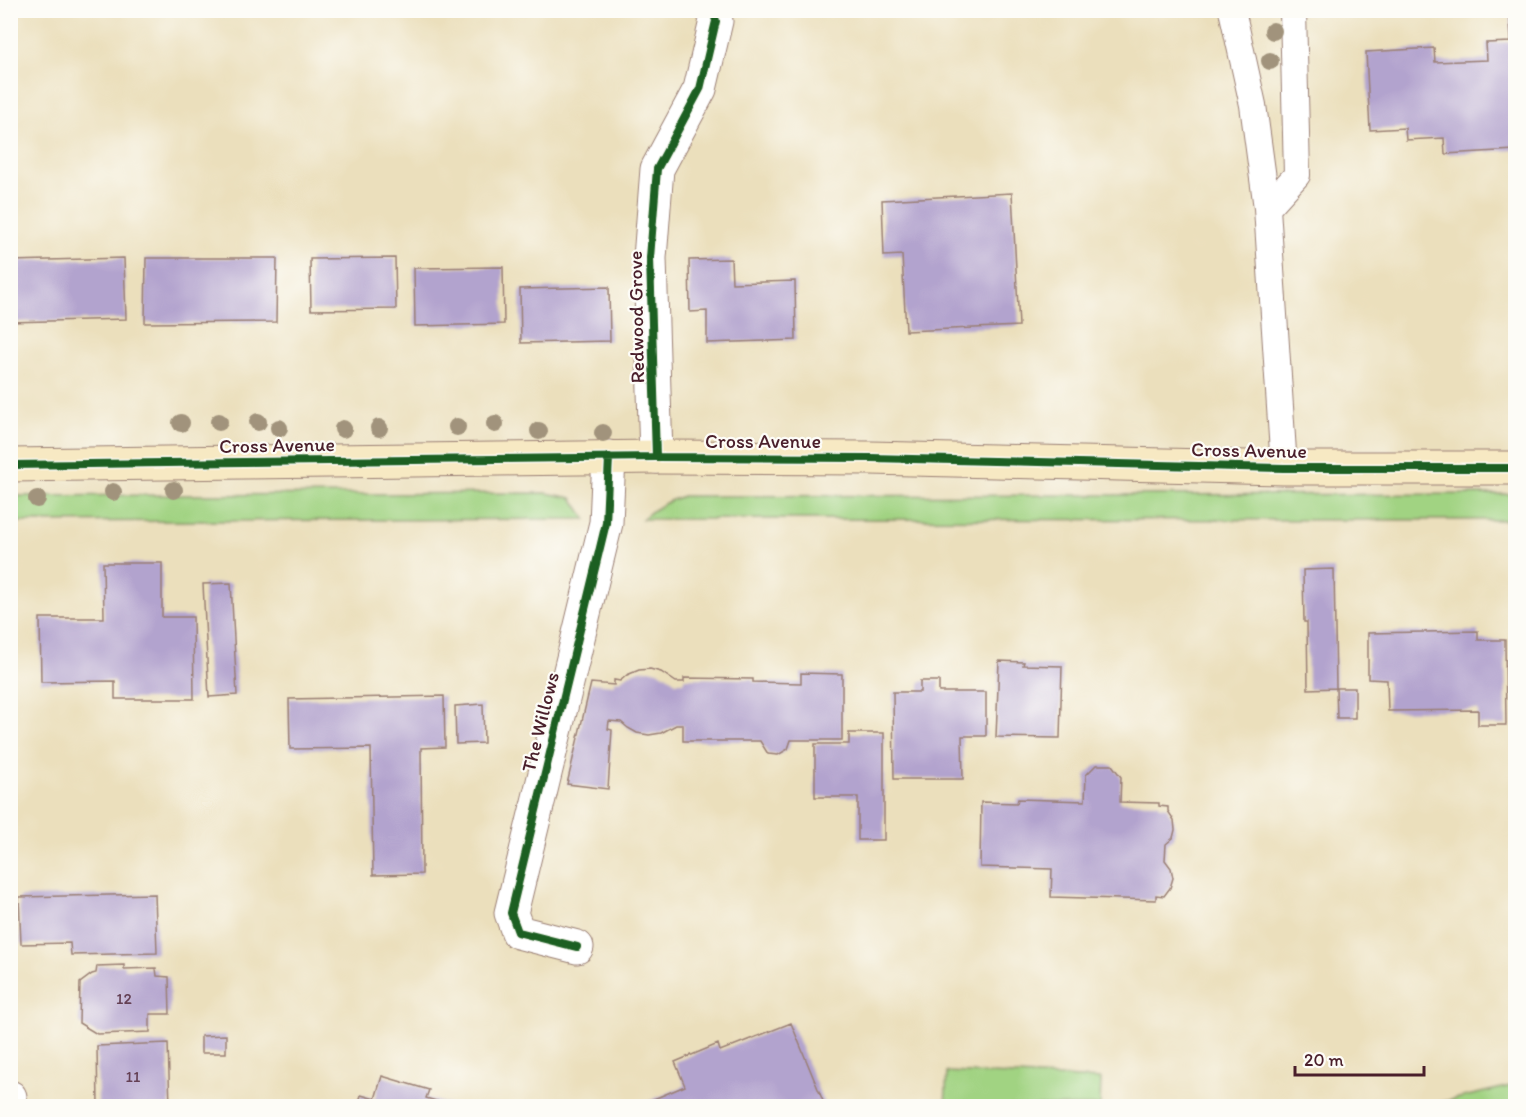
<svg xmlns="http://www.w3.org/2000/svg" width="1526" height="1117" font-family="Itim,sans-serif">
  <style>
    .green { fill: #a1d382; stroke: #767956; stroke-width: 1.5 }
    .building { fill: #b2a3ce }
    .lines { fill: none; stroke-linecap: round; stroke-linejoin: round }
    .lane-casing { stroke: #9a7f74; stroke-width: 28 }
    .street-casing { stroke: #9a7f74; stroke-width: 35 }
    .secondary-casing { stroke: #9a7f74; stroke-width: 35 }
    .lane { stroke: #fff; stroke-width: 26 }
    .street { stroke: #fff; stroke-width: 33 }
    .secondary { stroke: #f7e9c3; stroke-width: 33 }
    .cycleway-casing { stroke: #fdfcf7; stroke-width: 11 }
    .cycleway { stroke: #1b5e20; stroke-width: 8 }
    .tree { fill: #a1937b }
    .labels { text-anchor: middle; stroke-width: 4.5; stroke-linejoin: round; paint-order: stroke }
    .number-label { font-size: 16px; fill: #644054 }
    .street-label { font-size: 20px; fill: #4a1f2b; stroke: #fdfcf7 }
  </style>
  <rect width="100%" height="100%" fill="#fdfcf7"/>
  <filter id="ink" filterUnits="userSpaceOnUse"><feTurbulence type="fractalNoise" baseFrequency=".0167" numOctaves="2"/><feDisplacementMap in="SourceGraphic" scale="12" xChannelSelector="R" yChannelSelector="G"/><feConvolveMatrix kernelMatrix="1 2 1 2 8 2 1 2 1" color-interpolation-filters="sRGB"/></filter>
  <filter id="wash" filterUnits="userSpaceOnUse"><feTurbulence type="fractalNoise" baseFrequency=".008" numOctaves="4" result="noise"/><feDisplacementMap in="SourceGraphic" scale="24" xChannelSelector="R" yChannelSelector="G"/><feGaussianBlur stdDeviation="1.35" result="paint"/><feColorMatrix in="noise" values="0 0 0 0 0 0 0 0 0 0 0 0 0 0 0 0 0 1.4 0 .05"/><feComposite in="paint" operator="in"/></filter>
  <g filter="url(#wash)">
    <rect width="100%" height="100%" fill="#ebdfbc"/>
    <path class="green" d="M 546,493 L 572,498 L 586,519 L 11,522 L 11,496 Z
      M 1516,494 L 1515,520 L 642,519 C 654,508 667,501 683,496 Z
      M 947,1072 L 1101,1079 L 1100,1106 L 945,1106 Z
      M 1515,1085 L 1515,1106 L 1425,1106 Z"/>
    <g id="blocks">
      <path class="building" d="M 1510,16 L 1515,16 L 1515,150 L 1445,154 L 1444,138 L 1406,140 L 1405,128 L 1370,130 L 1366,52 L 1434,48 L 1435,62 L 1487,60 L 1486,43 L 1511,42 Z
        M 1012,193 L 1019,326 L 906,331 L 902,255 L 884,256 L 882,200 Z
        M 124,258 L 126,319 L 10,322 L 10,261 Z
        M 146,258 L 277,258 L 276,322 L 145,323 Z
        M 395,258 L 396,309 L 311,310 L 310,259 Z
        M 731,259 L 732,283 L 795,281 L 796,340 L 707,343 L 707,311 L 690,312 L 689,260 Z
        M 503,267 L 504,324 L 415,326 L 414,268 Z
        M 609,287 L 610,341 L 521,343 L 520,289 Z
        M 103,563 L 162,563 L 162,617 L 193,617 L 194,699 L 115,699 L 115,681 L 41,682 L 40,618 L 104,618 Z
        M 1334,569 L 1336,688 L 1308,689 L 1307,622 L 1304,622 L 1303,570 Z
        M 231,583 L 237,695 L 209,697 L 203,584 Z
        M 1478,631 L 1478,640 L 1505,640 L 1506,725 L 1478,725 L 1478,710 L 1388,711 L 1387,680 L 1368,679 L 1368,633 Z
        M 999,661 L 1024,662 L 1023,665 L 1062,666 L 1060,738 L 996,737 Z
        M 650,669 L 661,672 L 676,682 L 684,682 L 684,678 L 753,679 L 753,682 L 801,683 L 801,673 L 842,674 L 842,740 L 791,740 L 788,749 L 778,755 L 768,754 L 760,741 L 683,741 L 683,725 L 676,725 L 661,733 L 649,735 L 637,733 L 628,728 L 621,722 L 609,721 L 608,729 L 612,730 L 608,789 L 567,784 L 591,683 L 614,685 L 614,680 L 620,681 L 627,675 L 639,670 Z
        M 920,681 L 939,681 L 939,692 L 986,692 L 986,736 L 962,736 L 963,779 L 894,779 L 893,692 L 920,692 Z
        M 1336,688 L 1355,688 L 1355,718 L 1337,718 Z
        M 444,696 L 445,747 L 421,748 L 422,874 L 373,875 L 371,748 L 290,749 L 289,699 Z
        M 483,704 L 484,743 L 456,744 L 455,706 Z
        M 849,733 L 884,733 L 884,840 L 858,840 L 858,797 L 815,797 L 815,744 L 849,744 Z
        M 1096,765 L 1112,765 L 1121,777 L 1120,802 L 1159,803 L 1159,806 L 1168,807 L 1168,811 L 1174,820 L 1175,830 L 1173,838 L 1166,844 L 1165,860 L 1171,868 L 1173,878 L 1170,888 L 1164,896 L 1156,895 L 1156,900 L 1051,897 L 1052,869 L 980,867 L 981,802 L 1017,803 L 1018,799 L 1085,801 L 1086,775 Z
        M 155,894 L 157,953 L 71,955 L 70,943 L 21,944 L 19,897 Z
        M 124,965 L 124,969 L 156,968 L 157,976 L 169,977 L 170,1014 L 150,1014 L 150,1032 L 97,1034 L 79,1023 L 80,983 L 92,974 L 96,973 L 97,966 Z
        M 791,1023 L 825,1106 L 637,1106 L 685,1086 L 675,1062 L 718,1044 L 720,1051 Z
        M 226,1035 L 226,1053 L 201,1053 L 201,1036 Z
        M 168,1043 L 170,1106 L 98,1106 L 97,1046 Z
        M 382,1076 L 429,1090 L 426,1098 L 453,1106 L 358,1106 L 361,1095 L 375,1099 Z"/>
    </g>
  </g>
  <g filter="url(#ink)">
    <use href="#blocks" fill-opacity="0" stroke="#9a7f74" stroke-width="1.5"/>
    <g class="lines">
      <g class="lane-casing">
        <path id="lane" d="M 1232,10 L 1253,105 L 1267,208 L 1284,468
          M 1267,208 L 1297,175 L 1293,10"/>
      </g>
      <g class="street-casing">
        <path id="street" d="M 656,457 L 650,258 L 657,169 L 700,89 L 716,21 L 713,10
          M 577,947 L 518,932 L 511,913 L 606,523 L 609,457
          M 10,1097 L 11,1106"/>
      </g>
      <g class="secondary-casing">
        <path id="secondary" d="M 10,465 L 656,457 L 871,458 L 1284,468 L 1516,468"/>
      </g>
      <use href="#lane" class="lane"/>
      <use href="#street" class="street"/>
      <use href="#secondary" class="secondary"/>
      <g class="cycleway-casing">
        <path id="cycleway" d="M 656,457 L 650,258 L 657,169 L 700,89 L 716,21 L 713,10
          M 10,465 L 656,457 L 871,458 L 1284,468 L 1516,468
          M 577,947 L 518,932 L 511,913 L 606,523 L 609,457"/>
      </g>
      <use href="#cycleway" class="cycleway"/>
    </g>
    <g class="tree">
      <circle cx="1273" cy="31" r="9"/>
      <circle cx="1270" cy="61" r="9"/>
      <circle cx="219" cy="422" r="9"/>
      <circle cx="258" cy="422" r="9"/>
      <circle cx="181" cy="423" r="9"/>
      <circle cx="495" cy="424" r="9"/>
      <circle cx="457" cy="427" r="9"/>
      <circle cx="279" cy="428" r="9"/>
      <circle cx="379" cy="428" r="9"/>
      <circle cx="343" cy="429" r="9"/>
      <circle cx="539" cy="431" r="9"/>
      <circle cx="603" cy="433" r="9"/>
      <circle cx="174" cy="490" r="9"/>
      <circle cx="113" cy="492" r="9"/>
      <circle cx="37" cy="499" r="9"/>
    </g>
  </g>
  <g class="labels">
    <g class="number-label">
      <text x="124" y="1004">12</text>
      <text x="133" y="1082">11</text>
    </g>
    <g class="street-label">
      <text transform="translate(636 317) rotate(-91)" y="7">Redwood Grove</text>
      <text x="763" y="448">Cross Avenue</text>
      <text transform="translate(277 445) rotate(-1)" y="7">Cross Avenue</text>
      <text transform="translate(1249 450) rotate(1)" y="7">Cross Avenue</text>
      <text transform="translate(540 722) rotate(-76)" y="7">The Willows</text>
    </g>
  </g>
  <rect width="1526" height="1117" fill="none" stroke="#fdfcf7" stroke-width="36"/>
  <path d="M1295 1066v9h129v-9" fill="none" stroke="#4a1f2b" stroke-width="3"/>
  <text x="1304" y="1066" font-size="18" fill="#4a1f2b" stroke="#fdfcf7" stroke-width="4.5" paint-order="stroke">20 m</text>
</svg>
